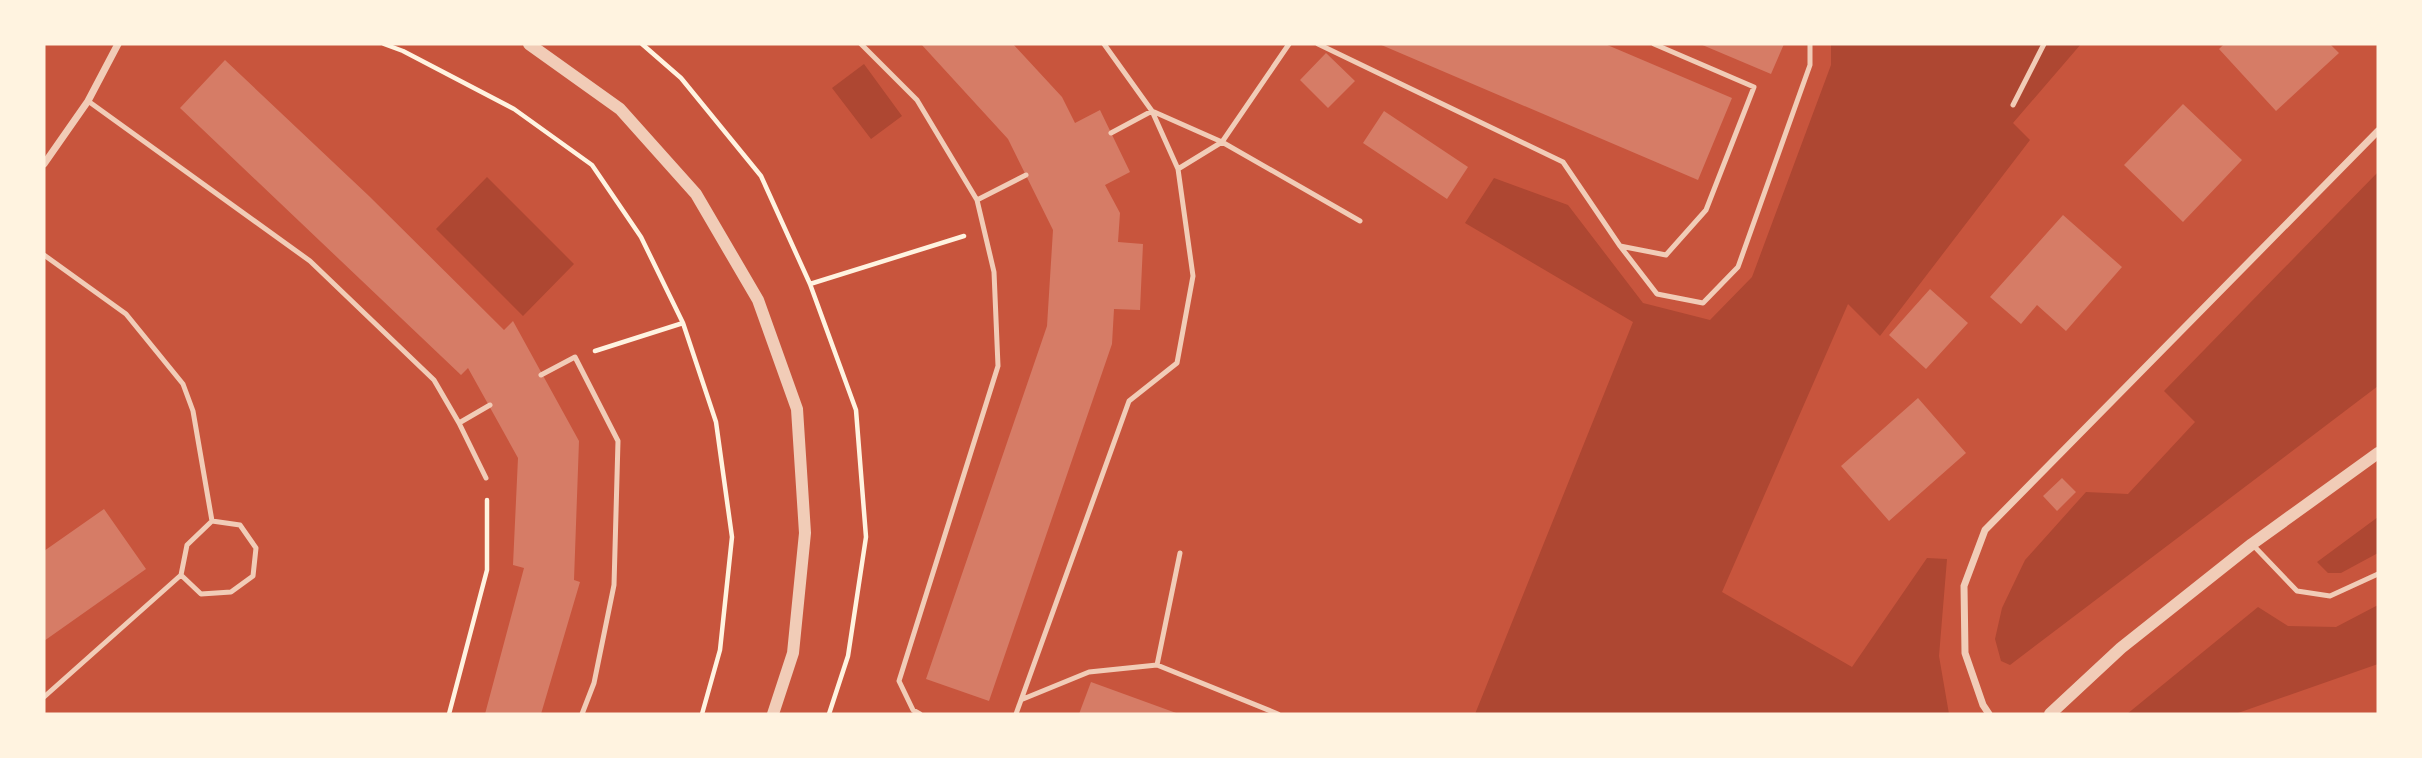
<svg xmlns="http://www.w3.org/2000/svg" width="2422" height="758" font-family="Georgia,serif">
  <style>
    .green { fill: #ae4732 }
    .building { fill: #d67c66 }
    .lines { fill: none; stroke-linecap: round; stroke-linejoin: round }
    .path { stroke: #fff3e0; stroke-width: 4.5 }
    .service { stroke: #f1ccb7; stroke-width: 5 }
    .minor { stroke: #f1ccb7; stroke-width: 7 }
    .tertiary { stroke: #f1ccb7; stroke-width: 12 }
  </style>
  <rect width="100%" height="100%" fill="#c8553d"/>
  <path class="green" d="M 1831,44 L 2081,44 L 2013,123 L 2030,140 L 1880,336 L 1848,304 L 1722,592 L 1852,667 L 1927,558 L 1947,559 L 1939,656 L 1949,714 L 1475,714 L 1633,322 L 1465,223 L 1494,178 L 1568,205 L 1643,303 L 1710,320 L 1752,277 L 1831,65 Z
    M 864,64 L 902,116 L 871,139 L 832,88 Z
    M 2378,172 L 2378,386 L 2010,665 L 2001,661 L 1995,639 L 2002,608 L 2025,560 L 2086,492 L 2128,494 L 2195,422 L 2164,391 Z
    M 487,177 L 574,264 L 523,316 L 436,229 Z
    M 2378,517 L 2378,553 L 2341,573 L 2328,573 L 2317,562 Z
    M 2378,605 L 2378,664 L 2235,714 L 2127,714 L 2258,607 L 2288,626 L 2336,627 Z"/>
  <path class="building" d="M 921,44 L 1013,44 L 1062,97 L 1075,123 L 1100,110 L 1130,172 L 1105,185 L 1120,213 L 1118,242 L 1143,244 L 1140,310 L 1114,309 L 1112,344 L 989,701 L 926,679 L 1047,326 L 1053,230 L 1008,139 Z
    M 1379,44 L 1605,44 L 1732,98 L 1698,180 Z
    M 1700,44 L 1784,44 L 1771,74 Z
    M 2224,44 L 2330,44 L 2339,53 L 2276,111 L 2219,49 Z
    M 1326,53 L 1355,81 L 1328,108 L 1300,80 Z
    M 225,60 L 369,196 L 504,330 L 513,321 L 579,441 L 574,580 L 580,582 L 541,714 L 485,714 L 524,568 L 513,565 L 518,458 L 468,368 L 461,375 L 180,108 Z
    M 2183,104 L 2242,160 L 2183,222 L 2124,165 Z
    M 1384,111 L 1468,167 L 1447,199 L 1363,143 Z
    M 2063,215 L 2122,267 L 2066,331 L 2037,305 L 2021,324 L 1990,297 Z
    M 1930,289 L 1968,323 L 1926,369 L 1889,335 Z
    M 1918,398 L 1966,453 L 1889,521 L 1841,466 Z
    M 2062,478 L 2076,492 L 2057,511 L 2043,496 Z
    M 104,509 L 146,569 L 44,641 L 44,551 Z
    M 1091,682 L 1179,714 L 1079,714 Z"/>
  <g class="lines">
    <path class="path" d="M 384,44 L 403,51 L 514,109 L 592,165 L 641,237 L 683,323 L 716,422 L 732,537 L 720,650 L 702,714
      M 642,44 L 681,78 L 761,176 L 810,284 L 856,410 L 866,537 L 848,656 L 829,714
      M 810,284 L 964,236
      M 595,351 L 683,323
      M 449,714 L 487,570 L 487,500"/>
    <path class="service" d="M 861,44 L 917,100 L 977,200 L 994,272 L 998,366 L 899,681 L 913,710 L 920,714
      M 1289,44 L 1222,142 L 1360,221
      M 1318,44 L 1563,162 L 1620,246 L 1666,255 L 1706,210 L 1754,87 L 1654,44
      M 88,101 L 310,261 L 434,380 L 459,423 L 490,405
      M 2013,105 L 2044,44
      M 1111,133 L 1152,111 L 1222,142 L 1178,169
      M 977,200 L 1026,175
      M 1620,246 L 1657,294 L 1703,303 L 1738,267 L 1810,65 L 1810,44
      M 44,255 L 126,314 L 183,384 L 193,411 L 212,521
      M 541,375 L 575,357 L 618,441 L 614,585 L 594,683 L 582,714
      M 459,423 L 486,478
      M 2252,544 L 2297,591 L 2330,596 L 2378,574
      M 1157,665 L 1180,553
      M 44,697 L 181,575 L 187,545 L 212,521 L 240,525 L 256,548 L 253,576 L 231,592 L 201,594 L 181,575
      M 1023,699 L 1089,672 L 1157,665 L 1278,714
      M 1016,714 L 1129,401 L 1177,363 L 1193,276 L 1178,169 L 1152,111 L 1104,44"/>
    <path class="minor" d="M 44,164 L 88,101 L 118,44
      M 1989,714 L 1983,705 L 1965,653 L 1964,586 L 1985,530 L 2378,131"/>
    <path class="tertiary" d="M 529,44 L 620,109 L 696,194 L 758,300 L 797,409 L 805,533 L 793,653 L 773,714
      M 2050,714 L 2121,648 L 2252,544 L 2378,453"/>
  </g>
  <rect width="2422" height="758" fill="none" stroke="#fff3e0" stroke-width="91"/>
</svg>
